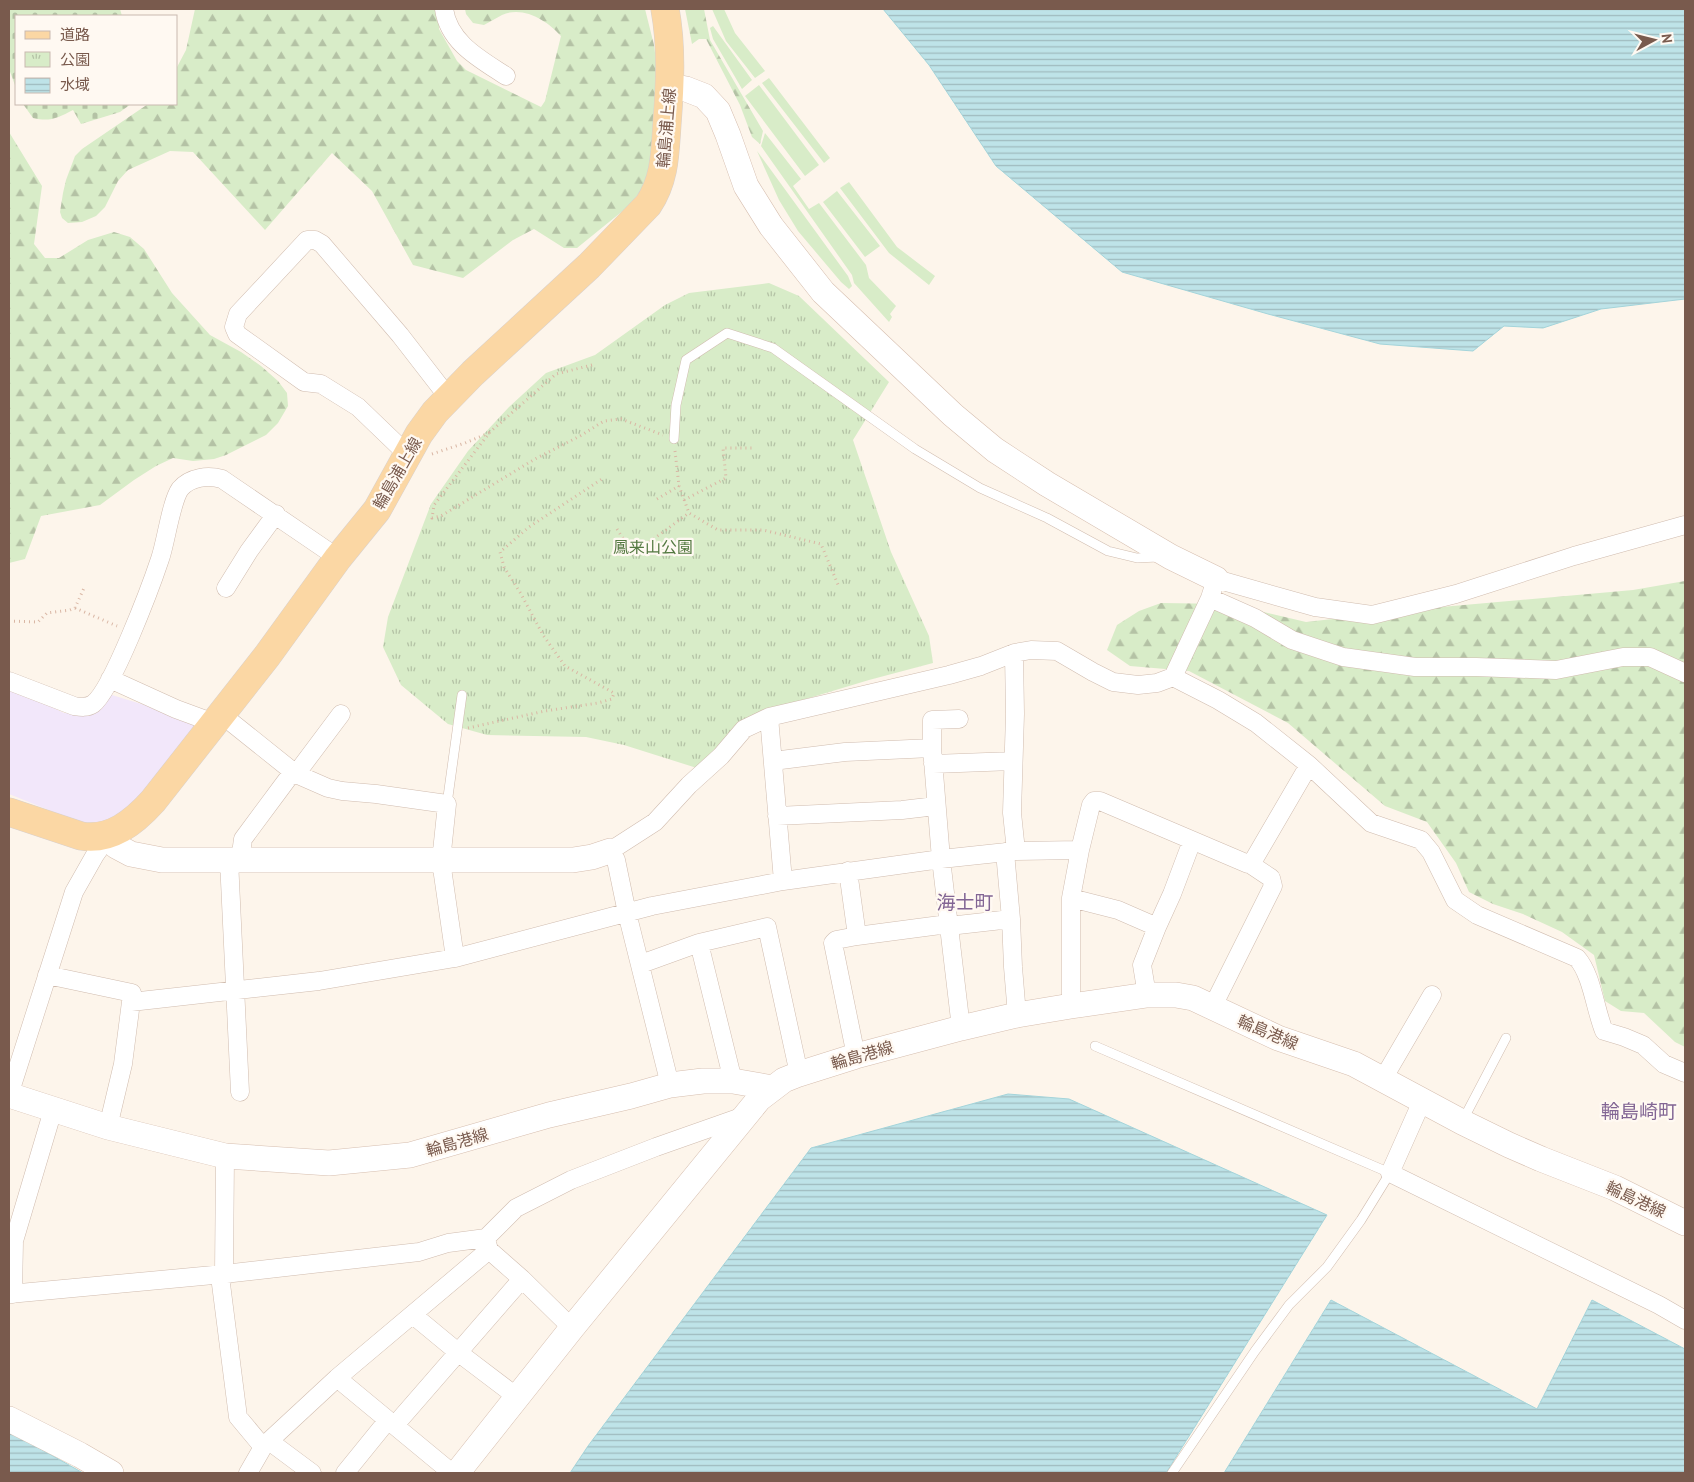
<svg xmlns="http://www.w3.org/2000/svg" width="1694" height="1482" font-family="'PT Sans','Noto Sans JP',sans-serif">
  <style>
    .education { fill: #f2e7fa }
    .grass { fill: #d8ecc8 }
    .forest { fill: url(#forest-firs) }
    .cemetery { fill: url(#cemetery-stones) }
    .park { fill: url(#park-tufts) }
    .water { fill: url(#water-rules); stroke: #a4d4da }
    .lines { fill: none; stroke-linecap: round; stroke-linejoin: round }
    .lane-casing { stroke: #d0bcaf; stroke-width: 10 }
    .street-casing { stroke: #d0bcaf; stroke-width: 19 }
    .secondary-casing { stroke: #d6beaf; stroke-width: 26 }
    .primary-casing { stroke: #d9d1cd; stroke-width: 29 }
    .path { stroke: #d9b6a4; stroke-width: 3; stroke-dasharray: 1 4; stroke-linecap: butt }
    .lane { stroke: #fff; stroke-width: 9 }
    .street { stroke: #fff; stroke-width: 18 }
    .secondary { stroke: #fff; stroke-width: 25 }
    .primary { stroke: #fbd7a4; stroke-width: 28 }
    .labels { text-anchor: middle; stroke-width: 4.5; stroke-linejoin: round; paint-order: stroke }
    .street-label { font-size: 16px; fill: #795a4d; stroke: #fff9f2 }
    .park-label { font-size: 16px; fill: #547941; stroke: #fff9f2 }
    .quarter-label { font-size: 19px; fill: #826594; stroke: #fff9f2 }
  </style>
  <defs>
    <pattern id="forest-firs" width="22" height="20" patternUnits="userSpaceOnUse" patternTransform="scale(1.25)"><rect width="22" height="20" fill="#d8ecc8"/><path d="M5 1l3.5 6h-7zM16 11l3.5 6h-7z" fill="#b4c2a5"/></pattern>
    <pattern id="cemetery-stones" width="16" height="16" patternUnits="userSpaceOnUse" patternTransform="scale(1.25)"><rect width="16" height="16" fill="#d8ecc8"/><path d="M2 7V4a2 2 0 0 1 4 0v3zM10 15v-3a2 2 0 0 1 4 0v3z" fill="#b4c2a5"/></pattern>
    <pattern id="park-tufts" width="24" height="20" patternUnits="userSpaceOnUse" patternTransform="scale(1.25)"><rect width="24" height="20" fill="#d8ecc8"/><path d="M3 7l-1-3M5 7V3M7 7l1-3M15 17l-1-3M17 17v-4M19 17l1-3" fill="none" stroke="#b4c2a5"/></pattern>
    <pattern id="water-rules" width="6" height="5" patternUnits="userSpaceOnUse" patternTransform="scale(1.25)"><rect width="6" height="5" fill="#bee3e8"/><path d="M0 2.5h6" fill="none" stroke="#9fbbbe"/></pattern>
  </defs>
  <rect width="100%" height="100%" fill="#fdf5eb"/>
  <path class="education" d="M 9,686 L 64,713 L 82,714 L 107,696 L 112,695 L 200,722 L 144,798 L 115,819 L 101,822 L 81,823 L 9,794 Z"/>
  <path class="grass" d="M 712,9 L 724,9 L 735,33 L 765,71 L 755,78 L 726,41 Z
    M 713,26 L 752,80 L 742,89 L 713,39 L 710,28 Z
    M 769,78 L 830,158 L 824,163 L 762,83 Z
    M 759,85 L 819,165 L 805,176 L 745,96 Z
    M 765,133 L 801,179 L 793,186 L 809,209 L 819,203 L 866,265 L 869,278 L 896,306 L 890,314 L 892,317 L 889,322 L 854,283 L 852,275 L 761,146 Z
    M 757,151 L 848,276 L 852,286 L 849,289 L 841,282 L 798,231 L 779,200 Z
    M 849,182 L 897,247 L 935,276 L 929,285 L 889,253 L 840,188 Z
    M 837,191 L 880,246 L 865,257 L 823,202 Z"/>
  <path class="forest" d="M 195,9 L 439,9 L 439,29 L 457,61 L 466,70 L 541,107 L 545,101 L 561,36 C 548,21 523,5 502,15 C 496,18 490,22 484,25 L 473,23 L 466,14 L 465,9 L 645,9 L 654,45 L 661,100 L 649,173 L 642,189 L 630,205 L 577,248 L 564,248 L 534,229 L 513,240 L 463,278 L 413,265 L 372,191 L 332,153 L 265,230 L 193,152 L 170,151 L 128,170 L 118,181 L 105,207 L 96,216 L 82,222 L 68,223 L 62,218 L 60,212 L 63,193 L 66,180 L 75,156 L 82,149 L 148,104 L 176,104 L 176,69 L 186,50 Z
    M 685,9 L 704,9 L 710,40 L 763,131 L 760,144 L 752,137 L 740,105 L 706,39 L 699,39 L 692,44 Z
    M 9,132 L 42,186 L 34,244 L 45,258 L 59,258 L 88,240 L 114,232 L 130,237 L 144,249 L 172,293 L 210,335 L 241,352 L 261,366 L 278,381 L 287,393 L 288,406 L 278,423 L 266,435 L 226,455 L 214,459 L 193,461 L 173,458 L 156,466 L 134,480 L 100,505 L 41,516 L 25,559 L 9,563 Z
    M 1685,581 L 1685,1047 L 1675,1042 L 1644,1013 L 1621,1011 L 1605,1001 L 1594,955 L 1562,932 L 1523,914 L 1493,904 L 1469,892 L 1456,863 L 1427,822 L 1385,806 L 1288,723 L 1189,671 L 1130,666 L 1107,650 L 1117,625 L 1139,611 L 1161,603 L 1230,604 L 1306,622 L 1430,608 L 1633,590 Z"/>
  <path class="cemetery" d="M 9,9 L 120,9 L 122,16 L 16,16 L 16,88 L 9,69 Z
    M 23,104 L 131,104 L 120,112 L 81,124 L 73,110 C 58,118 50,122 33,118 Z"/>
  <path class="park" d="M 769,283 L 799,296 L 889,382 L 853,440 L 891,552 L 929,636 L 933,663 L 869,680 L 796,702 L 700,769 L 624,745 L 586,737 L 487,735 L 448,724 L 401,685 L 383,647 L 388,617 L 431,504 L 468,451 L 509,407 L 546,373 L 595,355 L 665,305 L 689,293 Z"/>
  <path class="water" d="M 883,9 L 1685,9 L 1685,299 L 1601,309 L 1543,328 L 1504,326 L 1473,351 L 1380,344 L 1268,314 L 1122,272 L 996,166 L 929,65 Z
    M 1008,1094 L 1069,1099 L 1327,1215 L 1166,1473 L 570,1473 L 588,1446 L 811,1148 Z
    M 1331,1300 L 1537,1409 L 1592,1300 L 1685,1349 L 1685,1473 L 1224,1473 Z
    M 9,1431 L 83,1473 L 9,1473 Z"/>
  <g class="lines">
    <g class="lane-casing">
      <path id="lane" d="M 674,439 L 676,405 L 686,360 L 727,333 L 773,348 L 915,449 L 980,488 L 1047,518 L 1108,551 L 1137,558 L 1158,557
        M 447,804 L 462,695
        M 1095,1046 L 1390,1173 L 1361,1220 L 1327,1267 L 1289,1305 L 1255,1351 L 1172,1473
        M 1463,1120 L 1506,1038"/>
    </g>
    <g class="street-casing">
      <path id="street" d="M 444,9 C 449,43 480,59 506,76
        M 408,455 L 358,407 L 321,384 L 304,382 L 237,334 L 234,327 L 238,314 L 307,240 L 315,240 L 322,244 L 400,335 L 448,397
        M 226,588 L 249,551 L 276,514
        M 1210,598 L 1255,618 L 1292,640 L 1343,657 L 1415,667 L 1476,667 L 1556,670 L 1623,657 L 1650,657 L 1685,673
        M 1014,653 L 1015,714 L 1012,813 L 1016,851
        M 1173,677 L 1218,700 L 1256,723 L 1309,765 L 1371,823 L 1421,840 L 1431,852 L 1455,900 L 1477,915 L 1577,958 C 1592,975 1595,1009 1604,1031 L 1624,1037 L 1643,1045 L 1664,1064 L 1685,1073
        M 110,679 L 176,709 L 214,723
        M 9,681 L 74,706 C 81,707 87,708 93,704 C 112,690 151,586 160,559 C 166,542 171,502 180,489 C 190,477 208,475 222,479 L 338,558
        M 221,714 L 296,774 L 328,788 L 342,791 L 376,794 L 447,804 L 441,861 L 455,958
        M 769,717 L 783,881
        M 959,719 L 932,720 L 932,748 L 941,859 L 961,1028
        M 773,761 L 845,752 L 932,748
        M 933,764 L 1013,761
        M 777,816 L 902,810 L 936,806
        M 1005,852 L 1011,919 L 1013,967 L 1017,1015
        M 229,860 L 240,1092
        M 240,861 L 243,839 L 289,777 L 296,774 L 341,714
        M 848,871 L 857,936 L 836,940 L 833,943 L 856,1056
        M 1071,898 L 1118,910 L 1157,927
        M 949,926 L 1011,919
        M 857,936 L 948,924
        M 699,943 L 733,1081
        M 641,964 L 699,943 L 767,927 L 799,1074
        M 47,975 L 132,993 L 131,1002 L 319,981 L 455,958 L 652,906 L 783,881 L 941,859 L 1016,851 L 1080,850
        M 1147,995 L 1142,965 L 1157,927 L 1172,894 L 1192,841
        M 1071,1006 L 1071,898 L 1080,850 L 1091,805 L 1094,801 L 1100,801 L 1248,864 L 1253,861 L 1309,765
        M 1212,1008 L 1273,886 L 1271,878 L 1250,864
        M 1383,1079 L 1432,995
        M 670,1085 L 627,913 L 616,860 L 610,851 L 655,822 L 689,785 L 721,756 L 744,729 L 769,717 L 949,675 L 981,666 L 1014,653 L 1031,650 L 1057,651 L 1093,672 L 1113,682 L 1138,685 L 1157,683 L 1173,677 L 1210,598 L 1216,579 L 1315,607 L 1372,615 L 1456,594 L 1574,556 L 1685,525
        M 9,1095 L 74,892 L 95,855 L 110,834
        M 1422,1101 L 1390,1173 L 1659,1305 L 1685,1320
        M 108,1127 L 123,1064 L 131,1002
        M 225,1156 L 224,1274 L 221,1284 L 238,1417 L 263,1447
        M 486,1239 L 489,1250 L 522,1279 L 572,1328
        M 9,1294 L 224,1274 L 419,1252 L 448,1243 L 486,1238 L 516,1208 L 571,1180 L 656,1147 L 744,1116
        M 13,1294 L 14,1241 L 53,1110
        M 413,1315 L 459,1353 L 517,1397
        M 337,1378 L 452,1473
        M 395,1425 L 522,1279
        M 269,1441 L 312,1473
        M 248,1473 L 263,1447 L 269,1441 L 337,1378 L 489,1250
        M 345,1473 L 388,1420"/>
    </g>
    <g class="secondary-casing">
      <path id="secondary" d="M 670,86 L 686,89 L 704,96 L 718,111 L 728,135 L 746,186 L 771,226 L 823,292 L 953,415 L 995,450 L 1047,484 L 1171,557 L 1216,579
        M 110,834 L 116,846 L 131,854 L 162,860 L 573,860 L 592,857 L 610,851
        M 9,1095 L 108,1127 L 225,1156 L 329,1163 L 410,1155 L 549,1115 L 631,1096 L 670,1085 L 703,1081 L 733,1081 L 773,1088
        M 9,1419 L 80,1455 L 111,1473
        M 457,1473 L 572,1328 L 759,1099 L 784,1080 L 799,1074 L 856,1056 L 961,1028 L 1017,1015 L 1071,1006 L 1147,995 L 1176,995 L 1193,998 L 1278,1038 L 1354,1064 L 1462,1122 L 1509,1145 L 1541,1159 L 1615,1188 L 1685,1223"/>
    </g>
    <g class="primary-casing">
      <path id="primary" d="M 9,812 L 81,836 C 111,841 134,822 153,801 L 267,656 L 338,558 L 377,510 L 419,434 L 435,412 L 473,373 L 589,266 L 648,205 C 665,180 665,153 667,124 C 670,85 672,47 665,9"/>
    </g>
    <path class="path" d="M 592,365 L 556,374 L 490,432 L 434,505 L 432,518 L 441,516 L 535,459 L 580,436 L 604,421 L 621,419 L 663,435
      M 675,451 L 679,486 L 689,513 L 718,530 L 763,530 L 821,544 L 839,587
      M 432,454 L 465,443 L 489,433
      M 657,499 L 679,486
      M 684,500 L 726,478 L 723,448 L 754,448
      M 617,529 L 633,554 L 689,513
      M 75,608 L 117,626
      M 9,621 L 38,622 L 47,613 L 70,610 L 75,608 L 84,588
      M 468,728 L 545,711 L 598,703 L 612,699 L 614,693 L 565,666 L 543,635 L 521,594 L 504,567 L 500,552 L 529,527 L 602,479"/>
    <use href="#lane" class="lane"/>
    <use href="#street" class="street"/>
    <use href="#secondary" class="secondary"/>
    <use href="#primary" class="primary"/>
  </g>
  <g class="labels">
    <g class="street-label">
      <text transform="translate(666 128) rotate(-85)" y="6">輪島浦上線</text>
      <text transform="translate(397 473) rotate(-60)" y="6">輪島浦上線</text>
      <text transform="translate(1268 1032) rotate(23)" y="6">輪島港線</text>
      <text transform="translate(862 1055) rotate(-16)" y="6">輪島港線</text>
      <text transform="translate(457 1142) rotate(-16)" y="6">輪島港線</text>
      <text transform="translate(1636 1199) rotate(25)" y="6">輪島港線</text>
    </g>
    <g class="park-label">
      <text x="653" y="553">鳳来山公園</text>
    </g>
    <g class="quarter-label">
      <text x="965" y="909">海士町</text>
      <text x="1639" y="1118">輪島崎町</text>
    </g>
  </g>
  <rect width="1694" height="1482" fill="none" stroke="#795a4d" stroke-width="20"/>
  <rect x="15" y="15" width="162" height="90" fill="#fff9f2" stroke="#c9b9b0"/>
  <rect x="25" y="31" width="25" height="8" fill="#fbd7a4" stroke="#c9b9b0"/>
  <text x="60" y="40" font-size="15" fill="#795a4d">道路</text>
  <rect x="25" y="52" width="25" height="15" fill="url(#park-tufts)" stroke="#c9b9b0"/>
  <text x="60" y="65" font-size="15" fill="#795a4d">公園</text>
  <rect x="25" y="78" width="25" height="15" fill="url(#water-rules)" stroke="#c9b9b0"/>
  <text x="60" y="90" font-size="15" fill="#795a4d">水域</text>
  <g transform="translate(1654 40) rotate(83)" stroke="#fff9f2" stroke-width="4" paint-order="stroke">
  <path d="M0-4L9 19L0 12L-9 19Z" fill="#795a4d"/>
  <text y="-8" font-size="14" font-weight="bold" text-anchor="middle" fill="#795a4d">N</text>
  </g>
</svg>
